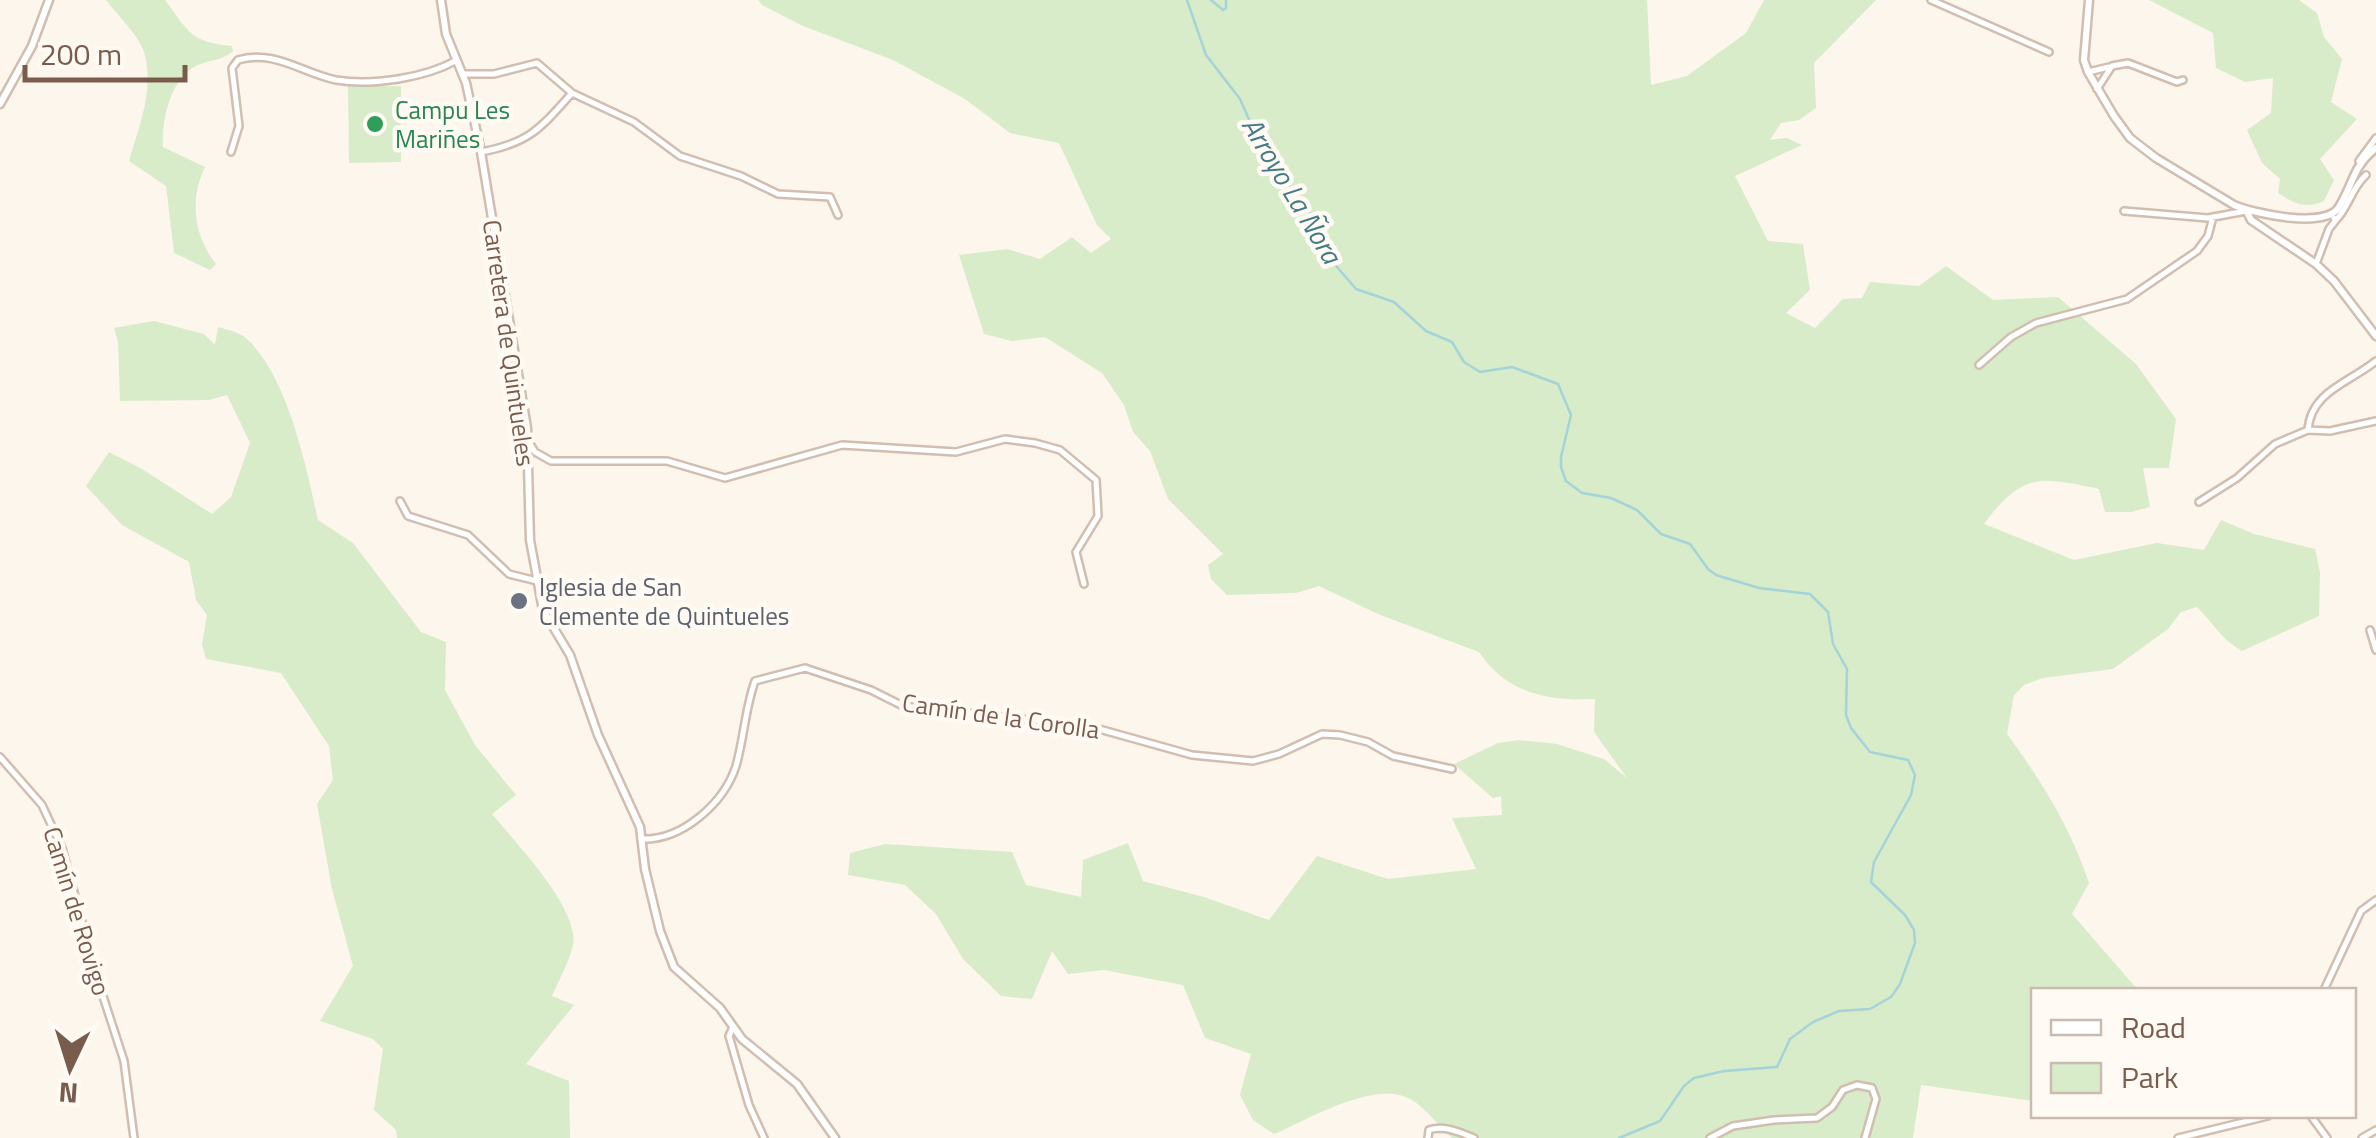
<svg xmlns="http://www.w3.org/2000/svg" width="2376" height="1138" font-family="'Titillium Web',sans-serif">
  <style>
    .green { fill: #d8ecc9 }
    .lines { fill: none; stroke-linecap: round; stroke-linejoin: round }
    .stream { stroke: #a5d3da; stroke-width: 2.5 }
    .minor-casing { stroke: #d1beb0; stroke-width: 10 }
    .tertiary-casing { stroke: #d1beb0; stroke-width: 11 }
    .minor { stroke: #fff; stroke-width: 5 }
    .tertiary { stroke: #fff; stroke-width: 6 }
    .leisure-dot { fill: #2e9e5b; stroke: #fffaf3; stroke-width: 4 }
    .worship-dot { fill: #6b7280; stroke: #fffaf3; stroke-width: 4 }
    .labels { text-anchor: middle; stroke-width: 9; stroke-linejoin: round; paint-order: stroke }
    .leisure-label { font-size: 25px; fill: #27864d; stroke: #fffaf3; text-anchor: start }
    .street-label { font-size: 25px; fill: #7a5c4d; stroke: #fffaf3 }
    .worship-label { font-size: 25px; fill: #5b616d; stroke: #fffaf3; text-anchor: start }
    .water-label { font-size: 28px; font-style: italic; fill: #437c86; stroke: #fffaf3 }
  </style>
  <rect width="100%" height="100%" fill="#fdf6ec"/>
  <path class="green" d="M 106,0 L 165,0 C 189,32 190,42 232,46 L 233,51 C 222,60 216,59 203,63 C 172,72 161,118 163,147 L 205,167 C 189,200 194,236 216,264 L 210,270 L 174,253 L 166,186 L 129,161 C 139,126 155,89 144,52 C 138,34 117,15 106,0 Z
    M 758,0 L 1647,0 L 1651,85 L 1687,76 L 1746,33 L 1764,0 L 1876,0 L 1814,63 L 1816,108 L 1799,120 L 1781,123 L 1770,140 L 1787,138 L 1802,145 L 1735,176 L 1768,241 L 1803,244 L 1810,290 L 1786,313 L 1815,328 L 1843,299 L 1862,298 L 1870,282 L 1919,286 L 1946,266 L 1993,300 L 2058,297 L 2136,364 L 2176,419 L 2169,468 L 2143,468 L 2150,507 L 2131,512 L 2105,512 L 2099,489 C 2041,477 2023,471 1984,524 L 2074,560 L 2157,543 L 2204,550 L 2221,520 L 2254,534 L 2315,549 L 2320,572 L 2319,616 L 2242,651 C 2222,640 2213,623 2197,607 L 2181,612 L 2168,629 L 2113,669 L 2043,678 L 2024,685 L 2014,695 L 2007,734 C 2042,782 2070,826 2089,883 L 2072,914 L 2138,990 L 2034,990 L 2033,1101 L 1921,1085 L 1913,1138 L 1452,1138 C 1439,1126 1427,1110 1412,1100 C 1377,1078 1309,1119 1274,1134 L 1253,1120 L 1240,1095 L 1251,1054 L 1205,1038 L 1183,985 L 1104,970 L 1068,974 L 1052,951 L 1032,999 L 1001,996 L 963,959 L 936,914 L 905,885 L 848,875 L 850,853 L 885,844 L 1012,852 L 1026,885 L 1081,897 L 1083,860 L 1128,843 L 1143,881 L 1204,897 L 1269,920 L 1317,856 L 1388,879 L 1476,869 L 1452,818 L 1502,815 L 1501,796 L 1493,798 L 1454,764 L 1498,743 L 1519,740 L 1557,744 L 1604,759 L 1627,778 L 1594,732 L 1595,699 C 1548,701 1507,694 1479,652 L 1378,614 L 1319,586 L 1296,593 L 1227,595 L 1211,579 L 1208,565 L 1223,554 L 1168,499 L 1150,451 L 1133,432 L 1124,405 L 1102,373 L 1045,337 L 1012,341 L 984,334 L 959,255 L 1007,249 L 1040,259 L 1072,237 L 1091,253 L 1111,239 L 1097,225 L 1059,143 L 1010,133 L 965,99 L 893,60 L 803,26 L 762,5 Z
    M 2149,0 L 2299,0 L 2317,13 L 2324,37 L 2342,59 L 2331,102 L 2357,119 L 2320,159 L 2334,180 L 2324,201 C 2305,209 2295,204 2278,193 L 2280,179 L 2262,163 L 2247,130 L 2271,113 L 2273,78 L 2245,82 L 2216,68 L 2213,33 Z
    M 348,86 L 401,86 L 401,162 L 349,163 Z
    M 154,321 L 204,334 L 215,345 L 218,327 C 228,330 240,332 247,339 C 288,377 306,466 318,520 L 353,543 L 421,632 L 446,642 L 445,690 L 475,745 L 516,795 L 492,814 C 515,842 580,909 573,945 C 569,962 559,980 552,996 L 574,1005 L 526,1064 L 569,1081 L 570,1138 L 397,1138 L 396,1130 L 374,1110 L 383,1049 L 373,1039 L 320,1021 L 353,966 L 332,889 L 317,804 L 333,780 L 329,746 L 281,673 L 206,659 L 202,644 L 207,615 L 196,600 L 189,562 L 122,525 L 86,486 L 109,452 L 142,469 L 212,514 L 231,497 L 250,443 L 227,395 L 209,400 L 120,401 L 118,342 L 114,328 Z"/>
  <g class="lines">
    <path class="stream" d="M 1187,0 L 1206,55 L 1240,99 L 1262,149 L 1317,222 L 1331,260 L 1356,289 L 1394,302 L 1426,331 L 1452,342 L 1464,362 L 1480,372 L 1512,367 L 1558,384 L 1571,415 L 1561,457 L 1561,467 L 1566,481 L 1582,493 L 1611,498 L 1637,510 L 1661,534 L 1690,544 L 1708,569 L 1716,575 L 1759,588 L 1810,594 L 1828,612 L 1833,644 L 1847,669 L 1846,715 L 1851,728 L 1870,752 L 1908,760 L 1915,775 L 1911,795 L 1874,862 L 1871,882 L 1905,915 L 1914,930 L 1915,943 L 1900,984 L 1891,997 L 1870,1009 L 1839,1011 L 1813,1022 L 1790,1039 L 1777,1067 L 1724,1071 L 1694,1078 L 1684,1086 L 1660,1121 L 1619,1138
      M 1211,0 L 1223,10 L 1226,8 L 1226,0"/>
    <g class="minor-casing">
      <path id="minor" d="M 1931,0 L 2049,52
        M 2088,72 L 2109,67
        M 463,74 L 494,74 L 537,63 L 572,93 L 634,122 L 680,156 L 741,176 L 778,194 L 830,197 L 838,215
        M 2097,89 L 2112,66 L 2128,63 L 2177,82 L 2183,80
        M 231,152 L 239,126 L 232,68 L 238,60 C 274,49 302,73 336,80 C 372,86 425,78 457,60
        M 481,152 C 529,143 540,129 572,93
        M 2359,161 L 2376,138
        M 2124,211 L 2208,218 L 2246,211
        M 2336,220 C 2349,207 2352,187 2366,175
        M 2316,264 L 2329,229 L 2336,220 L 2334,218
        M 1979,365 L 2011,337 L 2036,323 L 2127,299 L 2197,251 L 2208,236 L 2213,217
        M 2308,430 L 2330,431 L 2376,421
        M 529,442 L 535,452 L 551,461 L 667,461 L 725,478 L 842,445 L 956,452 L 1005,439 L 1035,443 L 1060,450 L 1096,480 L 1098,516 L 1076,552 L 1084,584
        M 400,501 L 408,516 L 468,535 L 509,574 L 537,581
        M 2199,502 L 2237,478 L 2275,444 L 2308,430 C 2311,391 2349,383 2376,361
        M 2370,630 L 2376,650
        M 0,757 L 42,805 L 62,848 L 98,981 L 124,1061 L 134,1138
        M 641,839 C 682,841 724,803 736,766 C 744,738 745,709 755,681 L 805,668 L 871,690 L 903,706 L 1092,727 L 1192,755 L 1253,761 L 1279,754 L 1322,734 L 1340,735 L 1368,742 L 1393,756 L 1452,769
        M 2324,990 L 2361,911 L 2376,900
        M 733,1027 L 729,1036 L 749,1105 L 764,1138
        M 2311,1116 L 2327,1138
        M 1428,1138 L 1429,1130 C 1444,1125 1460,1132 1474,1138
        M 1710,1138 L 1733,1126 L 1774,1120 L 1817,1118 L 1832,1107 L 1843,1090 L 1857,1085 L 1872,1088 L 1876,1099 L 1865,1138
        M 2178,1138 L 2268,1116
        M 2362,1138 L 2376,1130"/>
    </g>
    <g class="tertiary-casing">
      <path id="tertiary" d="M 441,0 L 446,34 L 466,83 L 481,152 L 527,428 L 530,540 L 543,610 L 570,655 L 598,735 L 640,827 L 645,869 L 660,931 L 674,967 L 720,1008 L 742,1039 L 797,1084 L 835,1138
        M 2089,0 L 2084,60 L 2088,72 L 2114,116 L 2130,138 L 2156,158 L 2234,205 C 2255,214 2326,229 2339,207 C 2354,183 2352,167 2376,148
        M 0,104 L 32,46 L 49,0
        M 2247,212 L 2251,220 L 2316,264 L 2334,281 L 2376,336"/>
    </g>
    <use href="#minor" class="minor"/>
    <use href="#tertiary" class="tertiary"/>
  </g>
  <circle class="leisure-dot" cx="375" cy="124" r="10"/>
  <circle class="worship-dot" cx="519" cy="601" r="10"/>
  <g class="labels">
    <g class="leisure-label">
      <text x="395" y="119">Campu Les<tspan x="395" dy="29">Mariñes</tspan></text>
    </g>
    <g class="street-label">
      <text transform="translate(509 343) rotate(82)" y="9">Carretera de Quintueles</text>
      <text transform="translate(1001 716) rotate(8)" y="9">Camín de la Corolla</text>
      <text transform="translate(77 911) rotate(73)" y="9">Camín de Rovigo</text>
    </g>
    <g class="worship-label">
      <text x="539" y="596">Iglesia de San<tspan x="539" dy="29">Clemente de Quintueles</tspan></text>
    </g>
    <g class="water-label">
      <text transform="translate(1292 190) rotate(59)" y="10">Arroyo La Ñora</text>
    </g>
  </g>
  <rect x="2031" y="988" width="325" height="130" fill="#fffaf3" stroke="#cabbb1" stroke-width="2.5"/>
  <rect x="2051" y="1020" width="50" height="15" fill="#ffffff" stroke="#cabbb1" stroke-width="2.5"/>
  <text x="2121" y="1038" font-size="30" fill="#7a5c4d">Road</text>
  <rect x="2051" y="1063" width="50" height="30" fill="#d8ecc9" stroke="#cabbb1" stroke-width="2.5"/>
  <text x="2121" y="1088" font-size="30" fill="#7a5c4d">Park</text>
  <g transform="translate(70 1068) rotate(184)" stroke="#fffaf3" stroke-width="8" paint-order="stroke">
  <path d="M0-8L18 38L0 25L-18 38Z" fill="#7a5c4d"/>
  <text y="-15" font-size="28" font-weight="bold" text-anchor="middle" fill="#7a5c4d">N</text>
  </g>
  <path d="M25 65v15h160v-15" fill="none" stroke="#7a5c4d" stroke-width="5"/>
  <text x="40" y="65" font-size="30" fill="#7a5c4d" stroke="#fffaf3" stroke-width="8" paint-order="stroke">200 m</text>
</svg>
